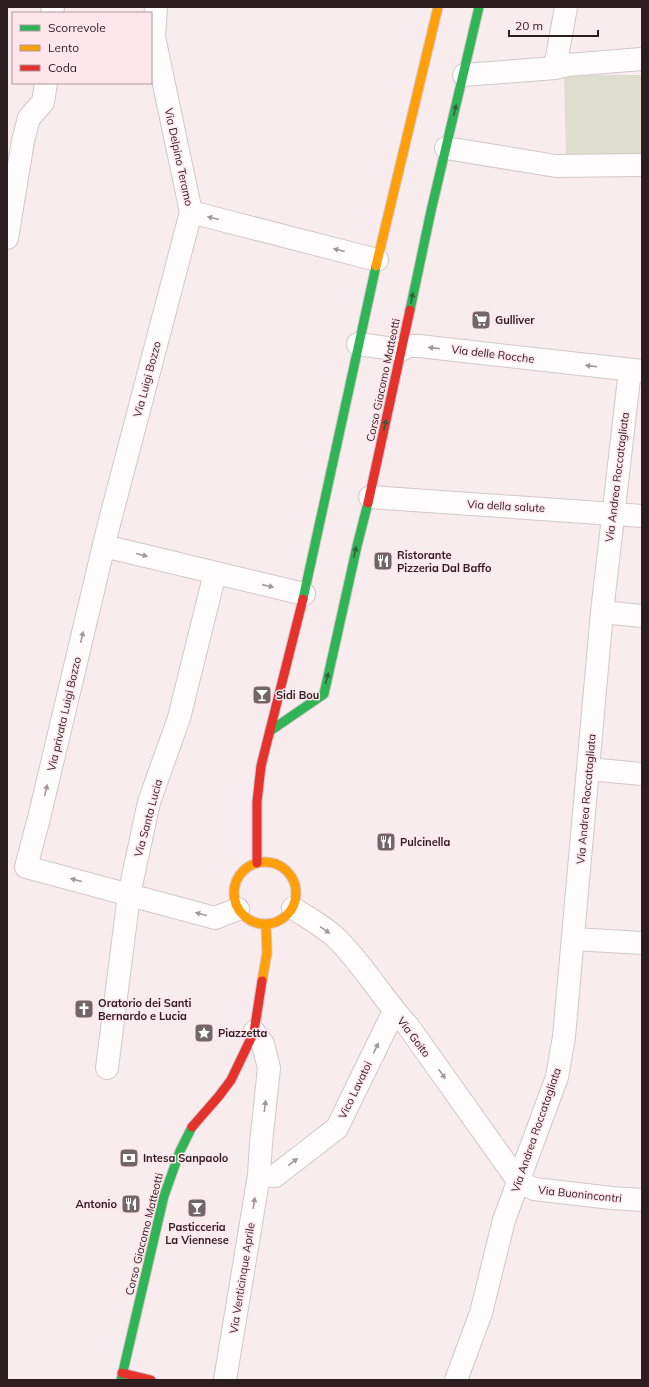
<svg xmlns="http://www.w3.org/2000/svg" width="649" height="1387" font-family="Mulish,sans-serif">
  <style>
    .park { fill: #dedecf }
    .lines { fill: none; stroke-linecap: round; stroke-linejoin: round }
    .street-casing { stroke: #d4c6c9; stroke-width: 24 }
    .fast-casing { stroke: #d4c6c9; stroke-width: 11 }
    .slow-casing { stroke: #d4c6c9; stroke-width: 11 }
    .jam-casing { stroke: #d4c6c9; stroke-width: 11 }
    .street { stroke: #fefcfd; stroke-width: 22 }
    .fast { stroke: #30b455; stroke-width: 9 }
    .slow { stroke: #ff9f0a; stroke-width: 9 }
    .jam { stroke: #e5322d; stroke-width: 9 }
    .oneway { fill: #2e6138 }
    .oneway2 { fill: #a0989a }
    .labels { text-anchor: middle; stroke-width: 3; stroke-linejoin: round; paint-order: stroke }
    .street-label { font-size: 11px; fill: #2c1d21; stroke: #ffe6ec }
    .poi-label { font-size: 11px; font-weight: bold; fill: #2c1d21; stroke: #ffe6ec; text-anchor: start }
  </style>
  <rect width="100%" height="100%" fill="#f9ecef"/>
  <path class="park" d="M 564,75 L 642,75 L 642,156 L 566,157 Z"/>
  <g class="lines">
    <g class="street-casing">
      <path id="street" d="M 156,7 L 154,37 L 191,212 L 108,528 L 39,818 L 26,867 L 215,918 L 238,909
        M 52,13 L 53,7
        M 555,68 L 566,7
        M 464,75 L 555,68 L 567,65 L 642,59
        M 446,148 L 556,166 L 642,165
        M 191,212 L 377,260
        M 7,238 L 23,141 L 29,118 L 43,102 L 46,83
        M 358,344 L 401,350 L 409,346 L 419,346 L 642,371
        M 370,497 L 642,516
        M 104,546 L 304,594
        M 602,612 L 642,616
        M 588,769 L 642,774
        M 293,908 C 306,917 325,927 336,938 C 363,964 382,998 408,1026 L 519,1182 L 534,1189 L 612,1198 L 642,1200
        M 574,939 L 642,943
        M 107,1068 L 129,895 L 149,802 L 179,718 L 215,573
        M 259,1175 L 275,1176 L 337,1128 L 394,1011
        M 225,1380 L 259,1175 L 261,1143 L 269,1068 L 263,1044 L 254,1032
        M 456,1380 L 481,1313 L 504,1220 L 557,1077 L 564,1037 L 602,612 L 630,370"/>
    </g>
    <g class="fast-casing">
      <path id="fast" d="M 410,310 L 431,211 L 479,7
        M 303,599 L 376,266
        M 270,731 L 324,694 L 357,546 L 368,503
        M 121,1380 L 164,1196 L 180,1151 L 192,1127"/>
    </g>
    <g class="slow-casing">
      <path id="slow" d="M 376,266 L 438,7
        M234 893a31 31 0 1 1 62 0a31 31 0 1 1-62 0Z
        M 262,981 L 267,953 L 266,925"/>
    </g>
    <g class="jam-casing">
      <path id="jam" d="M 368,503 L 410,310
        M 257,863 L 257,802 L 261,766 L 303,599
        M 192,1127 L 219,1096 L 231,1080 L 254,1032 L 262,981
        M 122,1373 L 151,1380"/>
    </g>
    <use href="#street" class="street"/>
    <use href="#fast" class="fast"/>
    <use href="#slow" class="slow"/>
    <use href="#jam" class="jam"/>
  </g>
  <defs><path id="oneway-solid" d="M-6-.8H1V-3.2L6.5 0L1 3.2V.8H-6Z"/></defs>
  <g class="oneway">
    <use href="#oneway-solid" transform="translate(455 110) rotate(-76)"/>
    <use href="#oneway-solid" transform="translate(412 298) rotate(-78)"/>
    <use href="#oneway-solid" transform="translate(385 425) rotate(-78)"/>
    <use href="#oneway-solid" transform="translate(355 552) rotate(-77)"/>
    <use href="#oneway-solid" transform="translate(327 678) rotate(-77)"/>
  </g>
  <g class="oneway2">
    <use href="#oneway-solid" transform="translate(213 218) rotate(-166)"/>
    <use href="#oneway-solid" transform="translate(339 250) rotate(-166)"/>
    <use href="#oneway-solid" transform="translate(434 348) rotate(-173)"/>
    <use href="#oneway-solid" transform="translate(591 366) rotate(-173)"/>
    <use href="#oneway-solid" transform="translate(142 555) rotate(14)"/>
    <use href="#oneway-solid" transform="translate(268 586) rotate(13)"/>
    <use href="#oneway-solid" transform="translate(82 637) rotate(-77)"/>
    <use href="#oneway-solid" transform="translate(46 790) rotate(-77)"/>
    <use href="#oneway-solid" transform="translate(76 880) rotate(-165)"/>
    <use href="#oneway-solid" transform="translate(201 914) rotate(-165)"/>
    <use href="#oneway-solid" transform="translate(325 930) rotate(35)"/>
    <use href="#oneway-solid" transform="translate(376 1048) rotate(-64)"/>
    <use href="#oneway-solid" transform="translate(442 1074) rotate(55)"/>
    <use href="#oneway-solid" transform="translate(265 1106) rotate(-83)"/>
    <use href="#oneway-solid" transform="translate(293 1162) rotate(-38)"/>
    <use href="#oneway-solid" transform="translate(254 1203) rotate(-81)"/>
  </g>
  <defs>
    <g id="supermarket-square" transform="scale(1)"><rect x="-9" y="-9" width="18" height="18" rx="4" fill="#746569" stroke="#ffe6ec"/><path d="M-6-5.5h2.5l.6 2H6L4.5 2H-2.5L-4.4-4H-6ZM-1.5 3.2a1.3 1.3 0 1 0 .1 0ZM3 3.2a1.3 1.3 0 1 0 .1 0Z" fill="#fff"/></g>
    <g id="restaurant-square" transform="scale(1)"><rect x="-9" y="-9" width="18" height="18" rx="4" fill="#746569" stroke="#ffe6ec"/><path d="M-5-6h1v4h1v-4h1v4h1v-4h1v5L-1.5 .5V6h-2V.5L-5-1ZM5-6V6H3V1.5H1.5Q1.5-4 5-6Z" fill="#fff"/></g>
    <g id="bar-square" transform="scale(1)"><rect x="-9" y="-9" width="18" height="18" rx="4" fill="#746569" stroke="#ffe6ec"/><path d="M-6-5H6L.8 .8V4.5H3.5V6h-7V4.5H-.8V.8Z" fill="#fff"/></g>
    <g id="church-square" transform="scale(1)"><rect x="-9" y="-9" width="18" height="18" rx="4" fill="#746569" stroke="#ffe6ec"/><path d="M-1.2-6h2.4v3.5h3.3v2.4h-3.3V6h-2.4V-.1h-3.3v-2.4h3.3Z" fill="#fff"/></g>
    <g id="sight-square" transform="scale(1)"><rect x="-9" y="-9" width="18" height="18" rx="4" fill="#746569" stroke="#ffe6ec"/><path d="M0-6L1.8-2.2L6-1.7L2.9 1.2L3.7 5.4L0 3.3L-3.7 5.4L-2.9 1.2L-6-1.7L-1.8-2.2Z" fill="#fff"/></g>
    <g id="bank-square" transform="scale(1)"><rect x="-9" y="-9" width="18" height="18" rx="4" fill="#746569" stroke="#ffe6ec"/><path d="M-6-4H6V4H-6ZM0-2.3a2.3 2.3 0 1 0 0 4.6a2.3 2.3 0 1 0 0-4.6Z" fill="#fff"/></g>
  </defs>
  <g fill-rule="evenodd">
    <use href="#supermarket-square" x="481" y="320"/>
    <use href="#restaurant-square" x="383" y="561"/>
    <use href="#bar-square" x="262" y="695"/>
    <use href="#restaurant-square" x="386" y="842"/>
    <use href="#church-square" x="84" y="1009"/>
    <use href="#sight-square" x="204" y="1033"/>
    <use href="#bank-square" x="129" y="1158"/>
    <use href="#restaurant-square" x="131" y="1204"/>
    <use href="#bar-square" x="197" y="1208"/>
  </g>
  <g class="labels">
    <g class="street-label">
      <text transform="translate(179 157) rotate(78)" y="4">Via Delpino Teramo</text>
      <text transform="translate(493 354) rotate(7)" y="4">Via delle Rocche</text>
      <text transform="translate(147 379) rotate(-75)" y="4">Via Luigi Bozzo</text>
      <text transform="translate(383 380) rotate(-78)" y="4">Corso Giacomo Matteotti</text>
      <text transform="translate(617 477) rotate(-83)" y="4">Via Andrea Roccatagliata</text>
      <text transform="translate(506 506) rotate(3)" y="4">Via della salute</text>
      <text transform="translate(64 714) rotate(-77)" y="4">Via privata Luigi Bozzo</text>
      <text transform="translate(586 799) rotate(-85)" y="4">Via Andrea Roccatagliata</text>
      <text transform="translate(148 818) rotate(-75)" y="4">Via Santa Lucia</text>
      <text transform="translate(414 1037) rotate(53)" y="4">Via Goito</text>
      <text transform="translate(355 1090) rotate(-64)" y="4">Vico Lavatoi</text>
      <text transform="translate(536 1130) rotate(-71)" y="4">Via Andrea Roccatagliata</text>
      <text transform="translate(580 1194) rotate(6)" y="4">Via Buonincontri</text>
      <text transform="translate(144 1234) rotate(-76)" y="4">Corso Giacomo Matteotti</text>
      <text transform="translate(242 1278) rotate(-81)" y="4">Via Venticinque Aprile</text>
    </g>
    <g class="poi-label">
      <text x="495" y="324">Gulliver</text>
      <text x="397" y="559">Ristorante<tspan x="397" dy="13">Pizzeria Dal Baffo</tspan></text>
      <text x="276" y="699">Sidi Bou</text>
      <text x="400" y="846">Pulcinella</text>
      <text x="98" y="1007">Oratorio dei Santi<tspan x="98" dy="13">Bernardo e Lucia</tspan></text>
      <text x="218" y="1037">Piazzetta</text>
      <text x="143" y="1162">Intesa Sanpaolo</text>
      <text x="117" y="1208" text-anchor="end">Antonio</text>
      <text x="197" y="1231" text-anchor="middle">Pasticceria<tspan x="197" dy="13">La Viennese</tspan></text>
    </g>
  </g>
  <rect width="649" height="1387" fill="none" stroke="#2c1d21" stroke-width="16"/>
  <rect x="12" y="12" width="140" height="72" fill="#ffe6ec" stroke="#ab969b"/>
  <rect x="20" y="25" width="20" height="6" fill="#30b455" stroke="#ab969b"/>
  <text x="48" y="32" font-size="12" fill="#2c1d21">Scorrevole</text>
  <rect x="20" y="45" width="20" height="6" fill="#ff9f0a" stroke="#ab969b"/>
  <text x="48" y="52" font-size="12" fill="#2c1d21">Lento</text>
  <rect x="20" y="65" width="20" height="6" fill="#e5322d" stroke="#ab969b"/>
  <text x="48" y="72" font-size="12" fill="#2c1d21">Coda</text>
  <path d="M509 30v6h89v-6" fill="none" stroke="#2c1d21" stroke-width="2"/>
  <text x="515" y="30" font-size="12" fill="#2c1d21" stroke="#ffe6ec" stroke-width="3" paint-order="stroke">20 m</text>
</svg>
